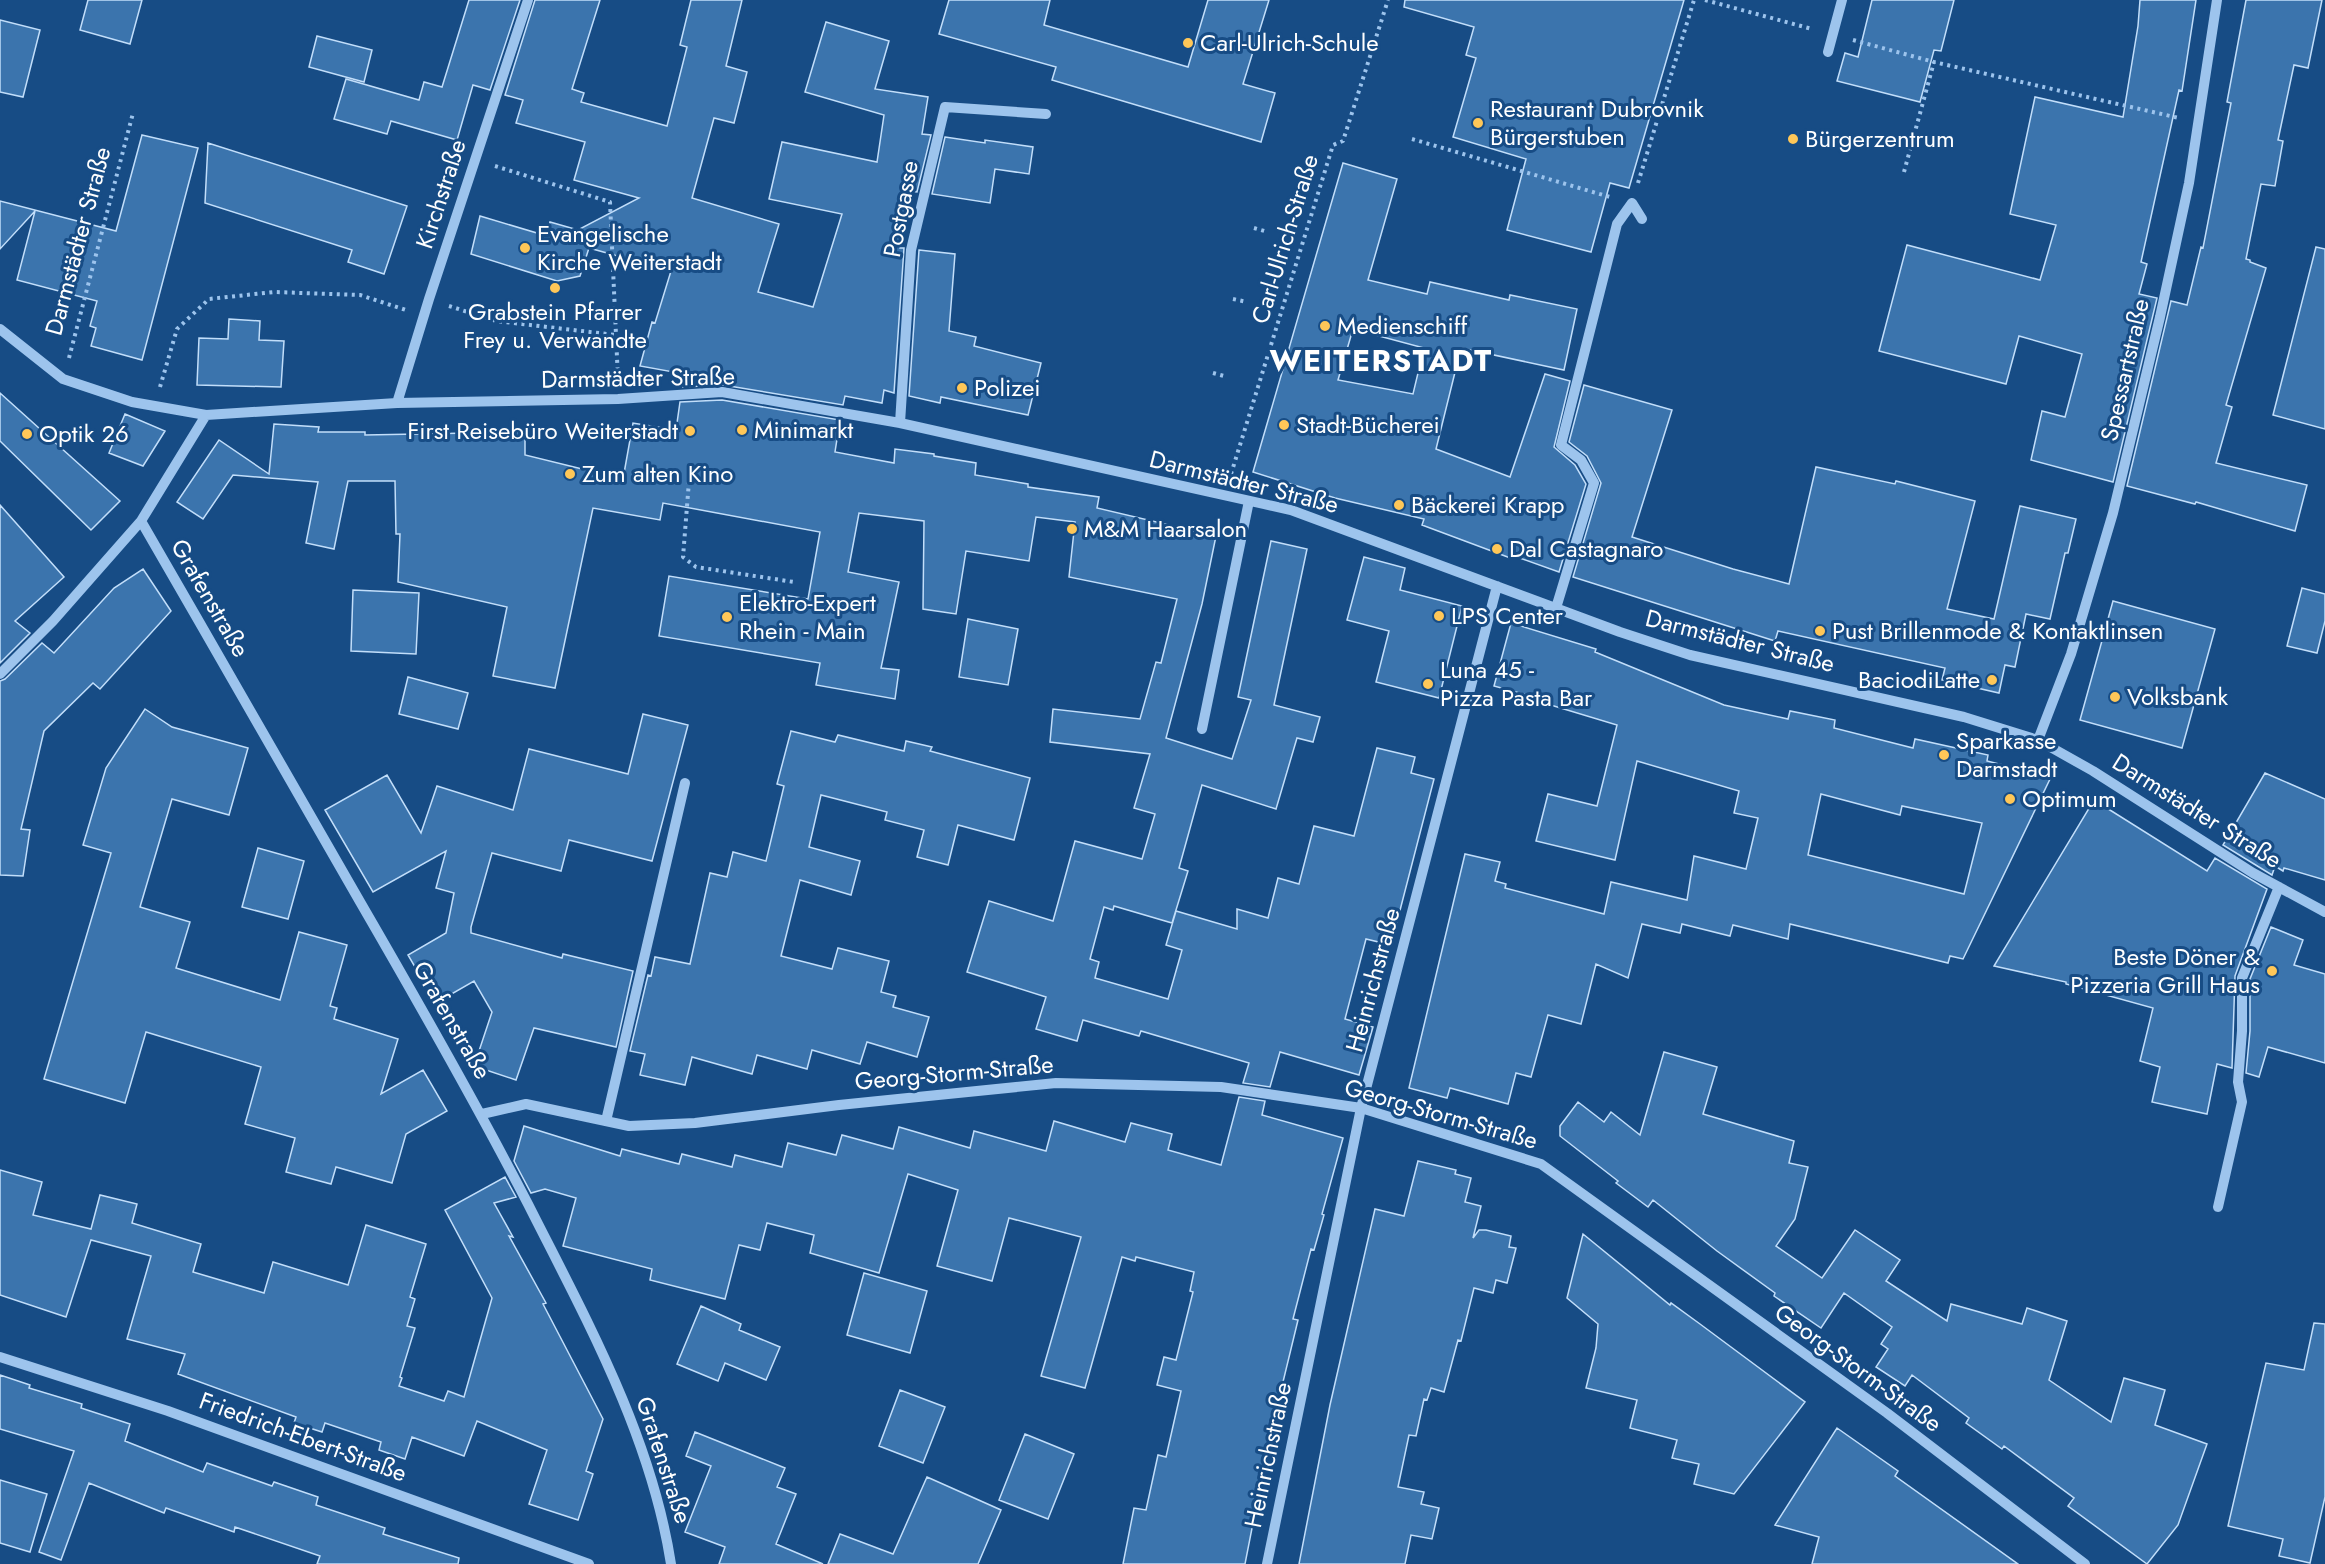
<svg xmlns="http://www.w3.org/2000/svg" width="2325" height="1564" font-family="Jost,sans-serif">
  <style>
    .building { fill: #3b74ad; stroke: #c2defa; stroke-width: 1.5; fill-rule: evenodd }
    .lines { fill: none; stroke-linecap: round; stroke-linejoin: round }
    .path { stroke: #9dc4ed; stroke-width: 4; stroke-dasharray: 3 4.5; stroke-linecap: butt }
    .minor { stroke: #9dc4ed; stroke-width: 10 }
    .poi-dot { fill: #ffc758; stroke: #174c85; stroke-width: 2 }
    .labels { text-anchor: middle; stroke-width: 6; stroke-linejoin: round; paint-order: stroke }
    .poi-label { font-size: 24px; fill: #fff; stroke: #174c85; text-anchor: start }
    .street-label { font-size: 24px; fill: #fff; stroke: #174c85 }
    .district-label { font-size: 30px; font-weight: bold; letter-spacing: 1.5px; fill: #fff; stroke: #174c85 }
  </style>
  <rect width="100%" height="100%" fill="#174c85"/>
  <path class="building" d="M 88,0 L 142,0 L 130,44 L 80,30 Z
    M 469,0 L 520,0 L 490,90 L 473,85 L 457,140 L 391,121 L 387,134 L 334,119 L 346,79 L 419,100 L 424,82 L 442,87 Z
    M 535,0 L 600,0 L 572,89 L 584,93 L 581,102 L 667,126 L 687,47 L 680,45 L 691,0 L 742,0 L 726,66 L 747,72 L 734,123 L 714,118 L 692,198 L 779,224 L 758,292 L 813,307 L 842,214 L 769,199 L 782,142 L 877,162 L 884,115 L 805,92 L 826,22 L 889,41 L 875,89 L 928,97 L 922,134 L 931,135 L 917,192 L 909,191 L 900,248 L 904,248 L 894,393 L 884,390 L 882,403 L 845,396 L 843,405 L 723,385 L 683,387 L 685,374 L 640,366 L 652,322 L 655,323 L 671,271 L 589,248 L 580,276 L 557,281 L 471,254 L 480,216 L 547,236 L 550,222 L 578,230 L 639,198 L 574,180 L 585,142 L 516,123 L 523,100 L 505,95 Z
    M 949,0 L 1050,0 L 1044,25 L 1188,67 L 1208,0 L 1269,0 L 1243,84 L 1275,93 L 1261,142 L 1052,80 L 1056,67 L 939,34 Z
    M 1405,0 L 1684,0 L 1629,188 L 1610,183 L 1591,252 L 1507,230 L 1526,159 L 1453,137 L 1476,58 L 1466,55 L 1474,27 L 1404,7 Z
    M 1872,0 L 1954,0 L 1941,51 L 1934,50 L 1920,102 L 1837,81 L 1845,53 L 1858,57 Z
    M 2140,0 L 2196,0 L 2182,91 L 2179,90 L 2141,262 L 2147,264 L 2139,294 L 2157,298 L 2113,482 L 2031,460 L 2042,411 L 2065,417 L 2082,354 L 2019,336 L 2006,384 L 1879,351 L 1907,245 L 2040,280 L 2056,225 L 2010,214 L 2035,97 L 2123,117 L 2138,26 Z
    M 2246,0 L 2322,0 L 2308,68 L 2294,65 L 2278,140 L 2283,141 L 2275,186 L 2261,184 L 2246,259 L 2250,260 L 2250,262 L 2266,268 L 2226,405 L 2232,407 L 2216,463 L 2307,485 L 2295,531 L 2196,502 L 2195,504 L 2127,486 L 2171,301 L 2187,305 L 2201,247 L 2203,248 L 2231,103 L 2227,102 Z
    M 0,20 L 40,30 L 23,97 L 0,92 Z
    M 317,36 L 372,50 L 364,82 L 309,67 Z
    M 142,135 L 198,148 L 142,360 L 91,346 L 96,328 L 90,326 L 97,301 L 17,280 L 35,211 L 0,249 L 0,201 L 116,231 Z
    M 945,137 L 985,143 L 985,140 L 1033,147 L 1029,174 L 995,169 L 990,203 L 932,194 Z
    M 208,143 L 407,206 L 384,274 L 348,262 L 352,250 L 205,203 Z
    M 1343,163 L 1397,179 L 1368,280 L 1427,294 L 1430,282 L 1509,300 L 1510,295 L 1577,309 L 1564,370 L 1461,348 L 1436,449 L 1510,477 L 1545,374 L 1570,381 L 1554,447 L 1575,465 L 1586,484 L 1559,572 L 1514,556 L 1513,559 L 1422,525 L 1424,519 L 1335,498 L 1253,472 ZM 1353,329 L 1424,348 L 1413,394 L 1338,380 Z
    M 2316,247 L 2325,249 L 2325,429 L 2273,415 Z
    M 919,250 L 955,254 L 949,331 L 976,337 L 974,346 L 1041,363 L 1028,415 L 941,397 L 940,403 L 909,396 Z
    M 229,319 L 260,321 L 259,340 L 284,341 L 281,387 L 197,385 L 199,338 L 228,339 Z
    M 1584,385 L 1672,410 L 1632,537 L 1733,569 L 1789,584 L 1816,467 L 1895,484 L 1896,481 L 1975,501 L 1947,609 L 1994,619 L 2020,506 L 2076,519 L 2068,553 L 2065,553 L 2050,619 L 2026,614 L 2015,667 L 2005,665 L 1999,693 L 1942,680 L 1945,668 L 1778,631 L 1775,641 L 1573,577 L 1601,483 L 1587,456 L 1569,442 Z
    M 0,393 L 120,501 L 91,530 L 0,441 Z
    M 722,400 L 840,420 L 835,452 L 894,463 L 895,449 L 934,454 L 934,456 L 976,463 L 975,475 L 1028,484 L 1028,487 L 1099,497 L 1097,508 L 1216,536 L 1202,604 L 1166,738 L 1232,759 L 1251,700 L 1238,697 L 1271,541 L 1307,549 L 1274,705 L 1320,717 L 1313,742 L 1297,738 L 1276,809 L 1202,785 L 1179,868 L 1188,871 L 1172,923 L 1114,906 L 1113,910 L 1104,907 L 1090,959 L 1099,962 L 1095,978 L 1168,999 L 1182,950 L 1166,945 L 1176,911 L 1237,929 L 1237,909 L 1268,918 L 1278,878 L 1299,884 L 1314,826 L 1354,836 L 1377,748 L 1415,757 L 1411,773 L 1434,779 L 1391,945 L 1366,939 L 1345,1019 L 1373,1027 L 1359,1075 L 1280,1052 L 1270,1087 L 1243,1083 L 1249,1063 L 1141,1031 L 1139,1036 L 1083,1020 L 1077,1041 L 1036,1029 L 1046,997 L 967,972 L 989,901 L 1053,921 L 1075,841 L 1142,859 L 1155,814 L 1134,808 L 1150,754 L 1050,742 L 1053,709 L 1140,719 L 1156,662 L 1161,663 L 1177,599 L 1069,577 L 1075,522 L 1036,517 L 1029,561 L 966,551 L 956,614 L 923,609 L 924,521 L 859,513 L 848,572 L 899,582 L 881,668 L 899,670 L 895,699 L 816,685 L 820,663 L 659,636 L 669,576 L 808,599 L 820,532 L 663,503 L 660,520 L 593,508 L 555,688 L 493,676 L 507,607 L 398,582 L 400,534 L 396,534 L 395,481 L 348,481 L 334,549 L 306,543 L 318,482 L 233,475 L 203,519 L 177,502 L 219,440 L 269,474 L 274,424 L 319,427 L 318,432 L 365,432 L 365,435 L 525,432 L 525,455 L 623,479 L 633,423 L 676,430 L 680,402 Z
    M 125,414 L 165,431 L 143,466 L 109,453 Z
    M 0,505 L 64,577 L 15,621 L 30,633 L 0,663 Z
    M 1364,557 L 1405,568 L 1400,590 L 1462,606 L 1439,698 L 1376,682 L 1389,631 L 1347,620 Z
    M 143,569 L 171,611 L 100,689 L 93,683 L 44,731 L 21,829 L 30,830 L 23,876 L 0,875 L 0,681 L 5,679 L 42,643 L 54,653 L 114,588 Z
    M 2302,588 L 2325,594 L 2325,621 L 2317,653 L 2287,646 Z
    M 353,590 L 419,593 L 416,654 L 351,651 Z
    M 2113,601 L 2215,629 L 2182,748 L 2080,720 Z
    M 968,619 L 1018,629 L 1008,685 L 959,677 Z
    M 1511,623 L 1596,649 L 1595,652 L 1724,705 L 1788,719 L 1790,711 L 1835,720 L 1834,728 L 1913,748 L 1915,739 L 1988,755 L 1987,761 L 2051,777 L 1963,959 L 1950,956 L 1948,963 L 1790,924 L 1788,939 L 1733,925 L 1730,936 L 1682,924 L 1680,933 L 1642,924 L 1628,978 L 1596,964 L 1581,1024 L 1548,1015 L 1531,1077 L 1516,1073 L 1508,1104 L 1450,1088 L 1447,1098 L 1409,1088 L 1465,854 L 1500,862 L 1495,881 L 1506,884 L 1505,888 L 1604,914 L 1611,882 L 1687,900 L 1694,856 L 1746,869 L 1758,818 L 1734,813 L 1739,791 L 1637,761 L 1615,860 L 1536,841 L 1548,794 L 1597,806 L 1617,725 L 1544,703 L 1545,700 L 1494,686 ZM 1821,794 L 1900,815 L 1902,806 L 1982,823 L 1964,894 L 1808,855 Z
    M 408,677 L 468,693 L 458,729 L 399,714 Z
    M 145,709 L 172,727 L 248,748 L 229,815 L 172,799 L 140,907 L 190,922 L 176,968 L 280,1000 L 299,932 L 347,945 L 330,1006 L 337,1008 L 334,1019 L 398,1039 L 381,1094 L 423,1070 L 447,1111 L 406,1134 L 392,1183 L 336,1167 L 331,1184 L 286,1172 L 295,1138 L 245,1124 L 261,1067 L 146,1032 L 125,1103 L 44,1079 L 111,853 L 83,845 L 106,768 Z
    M 643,714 L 688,725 L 652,861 L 569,840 L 561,871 L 492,853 L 471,927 L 471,933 L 562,958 L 563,954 L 633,971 L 616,1047 L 534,1028 L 516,1080 L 474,1066 L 492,1012 L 474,981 L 436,1003 L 408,955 L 446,933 L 454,893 L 436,888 L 446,851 L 373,892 L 325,810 L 387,775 L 421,833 L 437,786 L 513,810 L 529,749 L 628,774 Z
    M 791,731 L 835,742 L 838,735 L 904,751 L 906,741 L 932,747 L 930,751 L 1030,778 L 1014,840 L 958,825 L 948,865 L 917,857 L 924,830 L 885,820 L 887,812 L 821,795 L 809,847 L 860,861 L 851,895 L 800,880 L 781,956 L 832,969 L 838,948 L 889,961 L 881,992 L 896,996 L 893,1007 L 929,1017 L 917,1057 L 867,1042 L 860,1064 L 812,1050 L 807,1069 L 757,1055 L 752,1074 L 692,1057 L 685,1085 L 640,1075 L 645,1054 L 630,1051 L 648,975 L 651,976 L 655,957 L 690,964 L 710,873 L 727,877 L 733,852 L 766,861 L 784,786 L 777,784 Z
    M 2265,773 L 2325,799 L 2325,880 L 2284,868 L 2283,871 L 2275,866 L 2272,875 L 2223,845 Z
    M 2094,800 L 2207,871 L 2215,858 L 2267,889 L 2235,976 L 2232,1068 L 2217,1064 L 2207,1114 L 2152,1102 L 2160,1067 L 2140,1061 L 2153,1008 L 2066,984 L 2066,982 L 1994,966 Z
    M 258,848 L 304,861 L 288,919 L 242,907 Z
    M 2271,927 L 2303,940 L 2294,965 L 2325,974 L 2325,1063 L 2268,1047 L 2259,1077 L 2246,1073 L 2250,1031 L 2250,979 Z
    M 1664,1052 L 1717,1067 L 1703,1114 L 1794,1141 L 1789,1163 L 1808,1167 L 1795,1219 L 1776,1246 L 1822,1278 L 1855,1230 L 1900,1260 L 1886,1281 L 1947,1321 L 1951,1304 L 2022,1324 L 2027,1308 L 2067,1321 L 2049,1380 L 2111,1422 L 2124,1378 L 2165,1390 L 2155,1425 L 2207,1444 L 2178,1525 L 2147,1564 L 2068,1506 L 2074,1498 L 2004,1446 L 2002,1449 L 1966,1423 L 1969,1418 L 1912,1375 L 1905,1386 L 1876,1367 L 1888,1349 L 1881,1344 L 1892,1327 L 1844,1293 L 1821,1328 L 1774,1296 L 1775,1293 L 1717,1251 L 1653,1200 L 1648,1207 L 1616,1183 L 1618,1181 L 1560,1136 L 1560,1126 L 1578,1102 L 1604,1122 L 1611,1112 L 1640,1135 Z
    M 1239,1097 L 1265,1101 L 1262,1115 L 1343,1138 L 1322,1214 L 1324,1215 L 1314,1250 L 1311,1249 L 1293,1319 L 1298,1320 L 1260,1477 L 1262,1477 L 1245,1564 L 1123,1564 L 1134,1508 L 1146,1510 L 1158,1455 L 1166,1457 L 1181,1391 L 1157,1385 L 1164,1357 L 1176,1360 L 1193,1292 L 1190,1291 L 1194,1272 L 1136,1257 L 1135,1261 L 1122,1257 L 1085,1388 L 1041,1376 L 1081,1237 L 1009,1218 L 992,1281 L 937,1266 L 958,1190 L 908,1174 L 879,1273 L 810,1253 L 814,1235 L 767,1223 L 760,1250 L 739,1245 L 725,1299 L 650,1280 L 652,1269 L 563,1246 L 576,1198 L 545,1189 L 531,1193 L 514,1161 L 524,1126 L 620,1156 L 622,1149 L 679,1164 L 682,1154 L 732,1167 L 735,1155 L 782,1167 L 788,1143 L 836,1155 L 842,1135 L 893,1149 L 899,1127 L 970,1148 L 974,1131 L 1046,1151 L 1054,1121 L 1125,1142 L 1131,1123 L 1172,1134 L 1168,1150 L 1221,1165 Z
    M 1418,1161 L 1456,1170 L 1455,1174 L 1471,1178 L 1465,1202 L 1481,1206 L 1473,1238 L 1479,1230 L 1486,1230 L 1511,1236 L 1509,1247 L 1516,1248 L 1507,1283 L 1496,1280 L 1493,1293 L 1474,1288 L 1461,1341 L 1458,1340 L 1444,1392 L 1431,1388 L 1427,1400 L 1424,1399 L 1416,1436 L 1409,1435 L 1398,1487 L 1424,1492 L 1421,1504 L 1439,1508 L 1432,1539 L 1411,1535 L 1405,1564 L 1299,1564 L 1330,1405 L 1375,1209 L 1404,1216 Z
    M 0,1170 L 42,1182 L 33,1215 L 91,1229 L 100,1195 L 137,1204 L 132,1223 L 201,1244 L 193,1272 L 264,1293 L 273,1262 L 348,1285 L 366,1225 L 426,1244 L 410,1297 L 415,1299 L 407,1326 L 415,1328 L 400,1377 L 402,1378 L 399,1386 L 444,1401 L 448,1391 L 464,1397 L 492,1298 L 445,1210 L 505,1177 L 516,1197 L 494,1203 L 513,1237 L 509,1236 L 546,1303 L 543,1304 L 603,1419 L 586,1471 L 593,1474 L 578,1520 L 529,1504 L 547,1450 L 477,1421 L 464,1456 L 412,1437 L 405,1459 L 379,1450 L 381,1442 L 325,1423 L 322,1432 L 294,1423 L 296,1417 L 178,1374 L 185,1354 L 127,1339 L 151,1256 L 91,1240 L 66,1317 L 0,1295 Z
    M 1583,1234 L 1670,1305 L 1671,1303 L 1700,1324 L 1805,1402 L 1734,1494 L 1694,1484 L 1699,1464 L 1672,1458 L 1677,1440 L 1630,1428 L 1637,1400 L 1586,1388 L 1596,1348 L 1598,1324 L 1567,1298 Z
    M 864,1273 L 927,1291 L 910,1353 L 847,1335 Z
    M 701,1306 L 741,1324 L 739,1330 L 780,1347 L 766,1380 L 725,1363 L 718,1381 L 677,1364 Z
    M 2314,1323 L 2325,1324 L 2325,1497 L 2310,1563 L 2279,1556 L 2283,1539 L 2228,1526 L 2266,1363 L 2304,1370 Z
    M 0,1375 L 30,1385 L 29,1388 L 82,1404 L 81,1408 L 130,1424 L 125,1441 L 203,1472 L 207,1463 L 272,1486 L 274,1482 L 318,1497 L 316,1505 L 385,1528 L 383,1534 L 459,1558 L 458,1564 L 317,1564 L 320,1556 L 235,1527 L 234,1532 L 166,1508 L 164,1513 L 89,1483 L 61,1560 L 39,1552 L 74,1451 L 0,1429 Z
    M 900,1390 L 945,1407 L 923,1463 L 879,1446 Z
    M 1837,1428 L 1898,1471 L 1895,1476 L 2018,1564 L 1812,1564 L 1819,1537 L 1775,1525 Z
    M 695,1432 L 785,1468 L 777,1487 L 796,1494 L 776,1544 L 823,1564 L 719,1564 L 725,1547 L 685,1532 L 711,1466 L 686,1456 Z
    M 1025,1434 L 1074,1454 L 1048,1519 L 999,1500 Z
    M 927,1477 L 1001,1510 L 978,1564 L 828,1564 L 840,1534 L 893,1554 Z
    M 0,1480 L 47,1494 L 30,1552 L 0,1543 Z"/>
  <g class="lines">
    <path class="path" d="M 1705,0 L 1812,29
      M 1853,40 L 1934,62 L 2179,118
      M 1412,139 L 1610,197
      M 495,166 L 610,202 L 616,335
      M 1904,172 L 1934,62
      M 1638,183 L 1694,0
      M 1254,228 L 1268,232
      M 1233,299 L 1247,302
      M 449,306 L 496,321 L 616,335 L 618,380
      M 69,358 L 133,113
      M 1213,373 L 1224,376
      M 160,387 L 177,329 L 209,299 L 274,292 L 360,295 L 406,310
      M 1231,474 L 1333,145 L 1343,141 L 1388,0
      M 689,481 L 683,557 L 696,567 L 794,582"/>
    <path class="minor" d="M 1828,52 L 1842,0
      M 0,329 L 63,379 L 132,402 L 206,415 L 397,403 L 618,399 L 722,392 L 900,423 L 1291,510 L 1620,632 L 1690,655 L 1964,717 L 2038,740 L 2093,771 L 2253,873 L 2325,912
      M 397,403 L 429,299 L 528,0
      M 900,423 L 911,250 L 945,107 L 1046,114
      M 141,521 C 214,647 286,773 359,900 C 417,1000 475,1101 528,1204 C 586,1319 651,1435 671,1564
      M 1556,608 L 1594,483 L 1581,460 L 1561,445 L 1617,224 L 1632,203 L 1642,219
      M 0,674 L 53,621 L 141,521 L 206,415
      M 1202,729 L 1249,501
      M 2038,740 L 2071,654 L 2113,513 L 2160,317 L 2189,183 L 2217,0
      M 482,1114 L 526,1104 L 629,1126 L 695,1123 L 839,1105 L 1056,1083 L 1221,1087 L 1361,1108 L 1541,1164 L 1887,1413 L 2085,1564
      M 606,1121 L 685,783
      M 2218,1207 L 2242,1102 L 2238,1082 L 2242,1031 L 2242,978 L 2279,887
      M 0,1357 L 168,1411 L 589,1564
      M 1267,1564 L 1361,1108 L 1497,586"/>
  </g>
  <g class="poi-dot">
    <circle cx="1188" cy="43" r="6"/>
    <circle cx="1478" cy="123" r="6"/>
    <circle cx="1793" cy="139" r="6"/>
    <circle cx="525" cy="248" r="6"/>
    <circle cx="555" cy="288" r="6"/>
    <circle cx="1325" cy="326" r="6"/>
    <circle cx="962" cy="388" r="6"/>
    <circle cx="1284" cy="425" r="6"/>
    <circle cx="742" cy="430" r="6"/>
    <circle cx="690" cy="431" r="6"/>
    <circle cx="27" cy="434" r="6"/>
    <circle cx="570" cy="474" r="6"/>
    <circle cx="1399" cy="505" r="6"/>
    <circle cx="1072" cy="529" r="6"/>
    <circle cx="1497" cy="549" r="6"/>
    <circle cx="1439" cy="616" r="6"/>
    <circle cx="727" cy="617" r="6"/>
    <circle cx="1820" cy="631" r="6"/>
    <circle cx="1992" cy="680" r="6"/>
    <circle cx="1428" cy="684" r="6"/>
    <circle cx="2115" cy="697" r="6"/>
    <circle cx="1944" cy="755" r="6"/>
    <circle cx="2010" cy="799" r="6"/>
    <circle cx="2272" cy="971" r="6"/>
  </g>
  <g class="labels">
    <g class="poi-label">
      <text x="1200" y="51">Carl-Ulrich-Schule</text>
      <text x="1490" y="117">Restaurant Dubrovnik<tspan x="1490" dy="28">Bürgerstuben</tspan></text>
      <text x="1805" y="147">Bürgerzentrum</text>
      <text x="537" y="242">Evangelische<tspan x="537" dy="28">Kirche Weiterstadt</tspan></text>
      <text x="555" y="320" text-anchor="middle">Grabstein Pfarrer<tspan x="555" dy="28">Frey u. Verwandte</tspan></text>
      <text x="1337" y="334">Medienschiff</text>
      <text x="974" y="396">Polizei</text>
      <text x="1296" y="433">Stadt-Bücherei</text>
      <text x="754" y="438">Minimarkt</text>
      <text x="678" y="439" text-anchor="end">First Reisebüro Weiterstadt</text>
      <text x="39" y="442">Optik 26</text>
      <text x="582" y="482">Zum alten Kino</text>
      <text x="1411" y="513">Bäckerei Krapp</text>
      <text x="1084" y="537">M&amp;M Haarsalon</text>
      <text x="1509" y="557">Dal Castagnaro</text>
      <text x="739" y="611">Elektro-Expert<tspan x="739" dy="28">Rhein - Main</tspan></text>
      <text x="1451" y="624">LPS Center</text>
      <text x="1832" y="639">Pust Brillenmode &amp; Kontaktlinsen</text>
      <text x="1440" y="678">Luna 45 -<tspan x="1440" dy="28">Pizza Pasta Bar</tspan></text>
      <text x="1980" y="688" text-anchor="end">BaciodiLatte</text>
      <text x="2127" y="705">Volksbank</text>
      <text x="1956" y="749">Sparkasse<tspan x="1956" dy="28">Darmstadt</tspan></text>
      <text x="2022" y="807">Optimum</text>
      <text x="2260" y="965" text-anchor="end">Beste Döner &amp;<tspan x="2260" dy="28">Pizzeria Grill Haus</tspan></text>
    </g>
    <g class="street-label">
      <text transform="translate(441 194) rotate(-72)" y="8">Kirchstraße</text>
      <text transform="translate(901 209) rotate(-79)" y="8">Postgasse</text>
      <text transform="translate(1285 239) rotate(-73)" y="8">Carl-Ulrich-Straße</text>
      <text transform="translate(78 241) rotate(-75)" y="8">Darmstädter Straße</text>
      <text transform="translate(2125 370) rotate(-77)" y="8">Spessartstraße</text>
      <text transform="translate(638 378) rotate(-1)" y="8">Darmstädter Straße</text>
      <text transform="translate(1244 482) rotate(14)" y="8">Darmstädter Straße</text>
      <text transform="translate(210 598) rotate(60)" y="8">Grafenstraße</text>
      <text transform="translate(1740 641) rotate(14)" y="8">Darmstädter Straße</text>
      <text transform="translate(2197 811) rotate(32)" y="8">Darmstädter Straße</text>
      <text transform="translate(1373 980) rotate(-75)" y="8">Heinrichstraße</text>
      <text transform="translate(452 1020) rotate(60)" y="8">Grafenstraße</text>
      <text transform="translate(954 1073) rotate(-5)" y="8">Georg-Storm-Straße</text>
      <text transform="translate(1441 1114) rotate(16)" y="8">Georg-Storm-Straße</text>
      <text transform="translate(1858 1368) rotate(36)" y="8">Georg-Storm-Straße</text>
      <text transform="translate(303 1437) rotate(20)" y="8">Friedrich-Ebert-Straße</text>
      <text transform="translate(1268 1455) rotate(-78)" y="8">Heinrichstraße</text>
      <text transform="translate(664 1460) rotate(72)" y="8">Grafenstraße</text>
    </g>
    <g class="district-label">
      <text x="1381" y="371">WEITERSTADT</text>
    </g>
  </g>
</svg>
